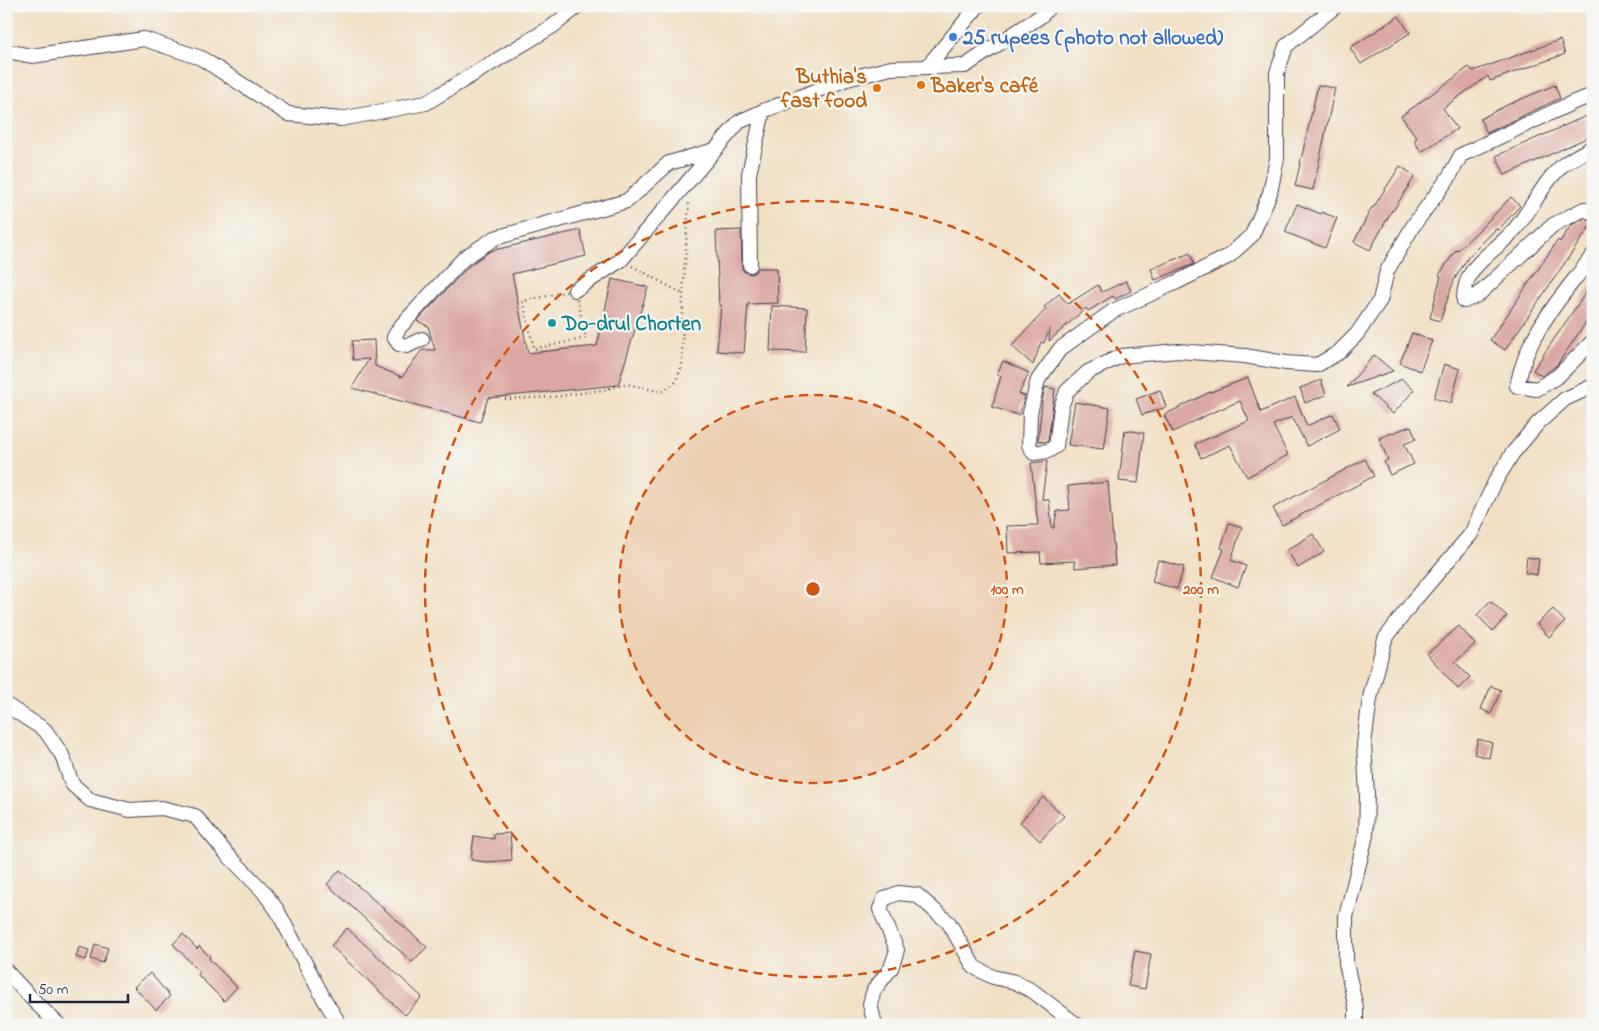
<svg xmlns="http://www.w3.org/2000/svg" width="1599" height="1031" font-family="'Indie Flower',sans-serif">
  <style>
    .building { fill: #dba7a2 }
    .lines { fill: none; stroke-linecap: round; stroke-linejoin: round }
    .minor-casing { stroke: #413e50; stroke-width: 16 }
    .path { stroke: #413e50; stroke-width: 2.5; stroke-dasharray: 1 4; stroke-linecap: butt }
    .minor { stroke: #fff; stroke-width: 14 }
    .ring { fill: none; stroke: #d45411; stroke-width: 2.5; stroke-dasharray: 9 6 }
    .shop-dot { fill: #3f7fe0; stroke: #f6f6f2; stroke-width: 2 }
    .food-dot { fill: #e8710a; stroke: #f6f6f2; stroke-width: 2 }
    .culture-dot { fill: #0f9aa8; stroke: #f6f6f2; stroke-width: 2 }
    .labels { text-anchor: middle; stroke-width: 4.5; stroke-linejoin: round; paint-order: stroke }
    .shop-label { font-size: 21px; font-weight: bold; fill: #366cbe; stroke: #f6f6f2; text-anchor: start }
    .food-label { font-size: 21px; font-weight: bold; fill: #c56008; stroke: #f6f6f2; text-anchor: end }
    .culture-label { font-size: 21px; font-weight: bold; fill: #0d838f; stroke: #f6f6f2; text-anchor: start }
    .centre { fill: #d45411; stroke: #f6f6f2; stroke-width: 2.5 }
    .ring-label { font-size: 15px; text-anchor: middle; font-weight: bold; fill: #d45411; stroke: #f6f6f2; stroke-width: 4.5; stroke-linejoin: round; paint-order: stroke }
  </style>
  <rect width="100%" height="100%" fill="#f6f6f2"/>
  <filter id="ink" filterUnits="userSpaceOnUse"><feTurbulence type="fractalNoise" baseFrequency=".02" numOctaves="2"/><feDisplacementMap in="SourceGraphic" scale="10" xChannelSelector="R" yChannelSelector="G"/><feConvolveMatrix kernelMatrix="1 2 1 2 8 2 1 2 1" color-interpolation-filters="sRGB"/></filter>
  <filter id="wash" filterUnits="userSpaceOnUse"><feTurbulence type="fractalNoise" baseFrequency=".0096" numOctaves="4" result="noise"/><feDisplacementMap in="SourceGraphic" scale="20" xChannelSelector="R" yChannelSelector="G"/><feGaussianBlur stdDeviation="1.12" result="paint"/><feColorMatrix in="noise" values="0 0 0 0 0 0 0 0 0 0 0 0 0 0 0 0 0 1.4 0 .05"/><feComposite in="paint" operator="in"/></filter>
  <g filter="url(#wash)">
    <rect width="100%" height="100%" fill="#f1e0c4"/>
    <g id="blocks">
      <path class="building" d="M 1399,16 L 1410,33 L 1361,64 L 1350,48 Z
        M 1560,40 L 1565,54 L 1490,81 L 1488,76 L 1443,108 L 1457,129 L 1421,152 L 1414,140 L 1417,138 L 1401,116 L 1469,67 L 1473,71 Z
        M 1318,85 L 1335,88 L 1313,190 L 1295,186 Z
        M 1555,85 L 1560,98 L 1487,133 L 1480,119 L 1507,105 Z
        M 1593,113 L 1593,135 L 1505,175 L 1496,156 Z
        M 1400,166 L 1415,176 L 1393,211 L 1392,210 L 1370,250 L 1354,242 L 1372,207 L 1373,208 Z
        M 1511,197 L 1520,206 L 1498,230 L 1496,229 L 1469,256 L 1454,280 L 1440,321 L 1430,318 L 1441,276 L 1439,275 L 1456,250 L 1457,251 L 1485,224 Z
        M 1297,204 L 1321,214 L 1321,212 L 1337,218 L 1325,248 L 1285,232 Z
        M 1584,219 L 1593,222 L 1505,350 L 1490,340 L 1558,240 L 1560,242 L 1571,225 Z
        M 580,230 L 586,256 L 512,274 L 528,353 L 597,346 L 612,279 L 648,287 L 618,385 L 488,398 L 480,422 L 352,388 L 369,359 L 353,360 L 352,341 L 374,340 L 375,366 L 402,377 L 422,350 L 435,350 L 428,326 L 417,321 L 470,265 L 490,251 Z
        M 741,230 L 742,269 L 745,272 L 751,274 L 755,272 L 758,268 L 777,268 L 778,303 L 748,304 L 744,353 L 717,351 L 721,305 L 719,305 L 716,231 Z
        M 1190,253 L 1194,264 L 1155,280 L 1151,269 Z
        M 1126,281 L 1131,291 L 1115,299 L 1113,296 L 1088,311 L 1086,308 L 1049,341 L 1050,328 L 1044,343 L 1041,342 L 1033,365 L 1012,346 L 1046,309 L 1044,307 L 1059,294 L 1068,304 L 1098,285 L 1102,292 Z
        M 1593,282 L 1593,312 L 1557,365 L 1542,376 L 1533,370 Z
        M 772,306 L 807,308 L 805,352 L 770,351 Z
        M 1412,333 L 1432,341 L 1420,371 L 1400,363 Z
        M 1374,355 L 1393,371 L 1347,387 Z
        M 1003,361 L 1029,373 L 1019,394 L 1025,396 L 1019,415 L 992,407 L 1001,376 L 997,374 Z
        M 1444,364 L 1460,369 L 1451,403 L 1434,398 Z
        M 1248,378 L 1261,412 L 1295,397 L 1307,426 L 1333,414 L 1340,429 L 1307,446 L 1292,417 L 1273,425 L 1288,455 L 1247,477 L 1230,445 L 1201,458 L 1195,444 L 1249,421 L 1240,401 L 1211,413 L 1173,432 L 1164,415 L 1208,393 Z
        M 1402,379 L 1414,390 L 1393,414 L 1371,394 Z
        M 1321,380 L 1326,395 L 1305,403 L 1300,388 Z
        M 1045,387 L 1055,389 L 1048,441 L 1046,442 L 1038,441 L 1042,402 Z
        M 1160,390 L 1166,407 L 1142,415 L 1136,399 Z
        M 1075,402 L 1110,408 L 1104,449 L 1068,445 Z
        M 1411,426 L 1416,439 L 1404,444 L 1414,464 L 1390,475 L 1384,462 L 1388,460 L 1379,438 Z
        M 1125,430 L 1144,433 L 1138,483 L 1119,481 Z
        M 1365,459 L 1374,476 L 1282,525 L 1273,508 Z
        M 1047,461 L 1042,499 L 1049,500 L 1052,528 L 1054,528 L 1057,511 L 1070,510 L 1068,486 L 1108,482 L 1115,565 L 1075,568 L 1075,561 L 1041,563 L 1040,552 L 1008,553 L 1007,526 L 1038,525 L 1031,463 Z
        M 1229,523 L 1242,527 L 1231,560 L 1246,566 L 1238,587 L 1213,577 L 1224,549 L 1221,548 Z
        M 1313,534 L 1324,552 L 1298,568 L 1287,550 Z
        M 1527,557 L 1539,559 L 1537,575 L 1525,573 Z
        M 1158,560 L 1184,567 L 1177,589 L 1152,582 Z
        M 1490,601 L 1507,616 L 1493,631 L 1477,615 Z
        M 1553,609 L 1565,622 L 1549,637 L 1537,624 Z
        M 1459,626 L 1475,644 L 1455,662 L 1470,677 L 1458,689 L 1427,654 Z
        M 1491,686 L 1501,690 L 1491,714 L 1481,709 Z
        M 1478,739 L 1492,743 L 1489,758 L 1474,754 Z
        M 1043,797 L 1064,816 L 1040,841 L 1020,822 Z
        M 510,833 L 512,860 L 487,862 L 471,860 L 474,836 L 494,839 L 494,834 Z
        M 340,870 L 427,947 L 412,962 L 327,884 Z
        M 347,928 L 422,997 L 405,1015 L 331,946 Z
        M 183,934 L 197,949 L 199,946 L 210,957 L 209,959 L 237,987 L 224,1001 L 198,975 L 200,972 L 173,944 Z
        M 95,944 L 108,948 L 103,963 L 91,959 Z
        M 79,947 L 89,950 L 86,960 L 76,957 Z
        M 1135,951 L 1151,954 L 1145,989 L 1128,986 Z
        M 150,973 L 170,996 L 156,1010 L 134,987 Z"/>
    </g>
  </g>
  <g filter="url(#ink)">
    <use href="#blocks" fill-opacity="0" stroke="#413e50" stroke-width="1"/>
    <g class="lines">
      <g class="minor-casing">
        <path id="minor" d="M 1336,6 L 1286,46 L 1277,73 L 1277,158 L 1270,193 L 1252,235 L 1229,256 L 1177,282 L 1113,311 L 1060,349 L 1038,380 L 1030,413 L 1029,445 L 1034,453 L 1048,451 L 1056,446 L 1061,407 L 1067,391 L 1088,372 L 1121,356 L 1178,351 L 1245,356 L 1286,363 L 1317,365 L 1338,353 L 1357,334 L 1380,300 L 1387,271 L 1413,226 L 1449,177 L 1461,155 L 1574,102 L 1593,95
          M 6,51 L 32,56 L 144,39 L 201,58 L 288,114 L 341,119 L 426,103 L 553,26 L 578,6
          M 927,67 L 978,6
          M 1593,147 C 1583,153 1572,158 1563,165 C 1543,182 1532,209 1515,229 C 1494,254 1463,264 1464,301 L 1478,295 L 1553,225 L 1584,209 L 1593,213
          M 1593,255 C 1560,300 1529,329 1517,386 L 1537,389 L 1558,376 L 1593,341
          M 750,265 L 749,174 L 763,111
          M 575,290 L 621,260 L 739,122 L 763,111 L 847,79 L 891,68 L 965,66 L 1041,16 L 1050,6
          M 422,339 L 407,346 L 399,344 L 394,337 L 400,327 L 464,258 L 495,238 L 627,201 L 669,163 L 715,150
          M 6,705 L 45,730 L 62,755 L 72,784 L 90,800 L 130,810 L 162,808 L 195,816 L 226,853 L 263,891 L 277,910 L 324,999 L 340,1025
          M 6,971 L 37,1004 L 59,1025
          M 875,1025 L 870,1004 L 874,990 L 891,968 L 897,950 L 880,909 L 884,899 L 898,893 L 917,895 L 949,923 L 974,967 L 993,977 L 1015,982 L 1034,992 L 1077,1025
          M 1356,1025 L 1356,1008 L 1346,963 L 1346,917 L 1366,835 L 1367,794 L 1364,744 L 1370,698 L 1385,639 L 1411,604 L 1471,534 L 1495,482 L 1512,454 L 1538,423 L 1565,399 L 1593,386"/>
      </g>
      <path class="path" d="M 632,266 L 683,294
        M 575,290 L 586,338 L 534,349 L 523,301 Z
        M 505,399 L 552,397 L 603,390 L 627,384 L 662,392 L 675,383 L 682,366 L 683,294 L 689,201"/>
      <use href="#minor" class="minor"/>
    </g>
  </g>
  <circle cx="813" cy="589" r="194" fill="#d45411" fill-opacity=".12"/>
  <g class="ring">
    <circle cx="813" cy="589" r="194"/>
    <circle cx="813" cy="589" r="388"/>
  </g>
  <circle class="shop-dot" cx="953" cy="37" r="5"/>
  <g class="food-dot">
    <circle cx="921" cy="85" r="5"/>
    <circle cx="877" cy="88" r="5"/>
  </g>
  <circle class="culture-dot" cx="552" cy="323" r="5"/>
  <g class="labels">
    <g class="shop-label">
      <text x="963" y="44">25 rupees (photo not allowed)</text>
    </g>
    <g class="food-label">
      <text x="867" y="83">Buthia's<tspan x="867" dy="24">fast food</tspan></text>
      <text x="931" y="92" text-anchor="start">Baker's café</text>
    </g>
    <g class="culture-label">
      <text x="562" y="330">Do-drul Chorten</text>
    </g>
  </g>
  <circle cx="813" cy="589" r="8" class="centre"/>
  <g class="ring-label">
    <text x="1007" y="594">100 m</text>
    <text x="1201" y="594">200 m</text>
  </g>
  <rect width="1599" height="1031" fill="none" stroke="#f6f6f2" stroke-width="25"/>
  <path d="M30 994v8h98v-8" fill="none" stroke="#22223b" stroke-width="2.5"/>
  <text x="38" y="994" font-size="15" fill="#22223b" stroke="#f6f6f2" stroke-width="4" paint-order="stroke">50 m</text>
</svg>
